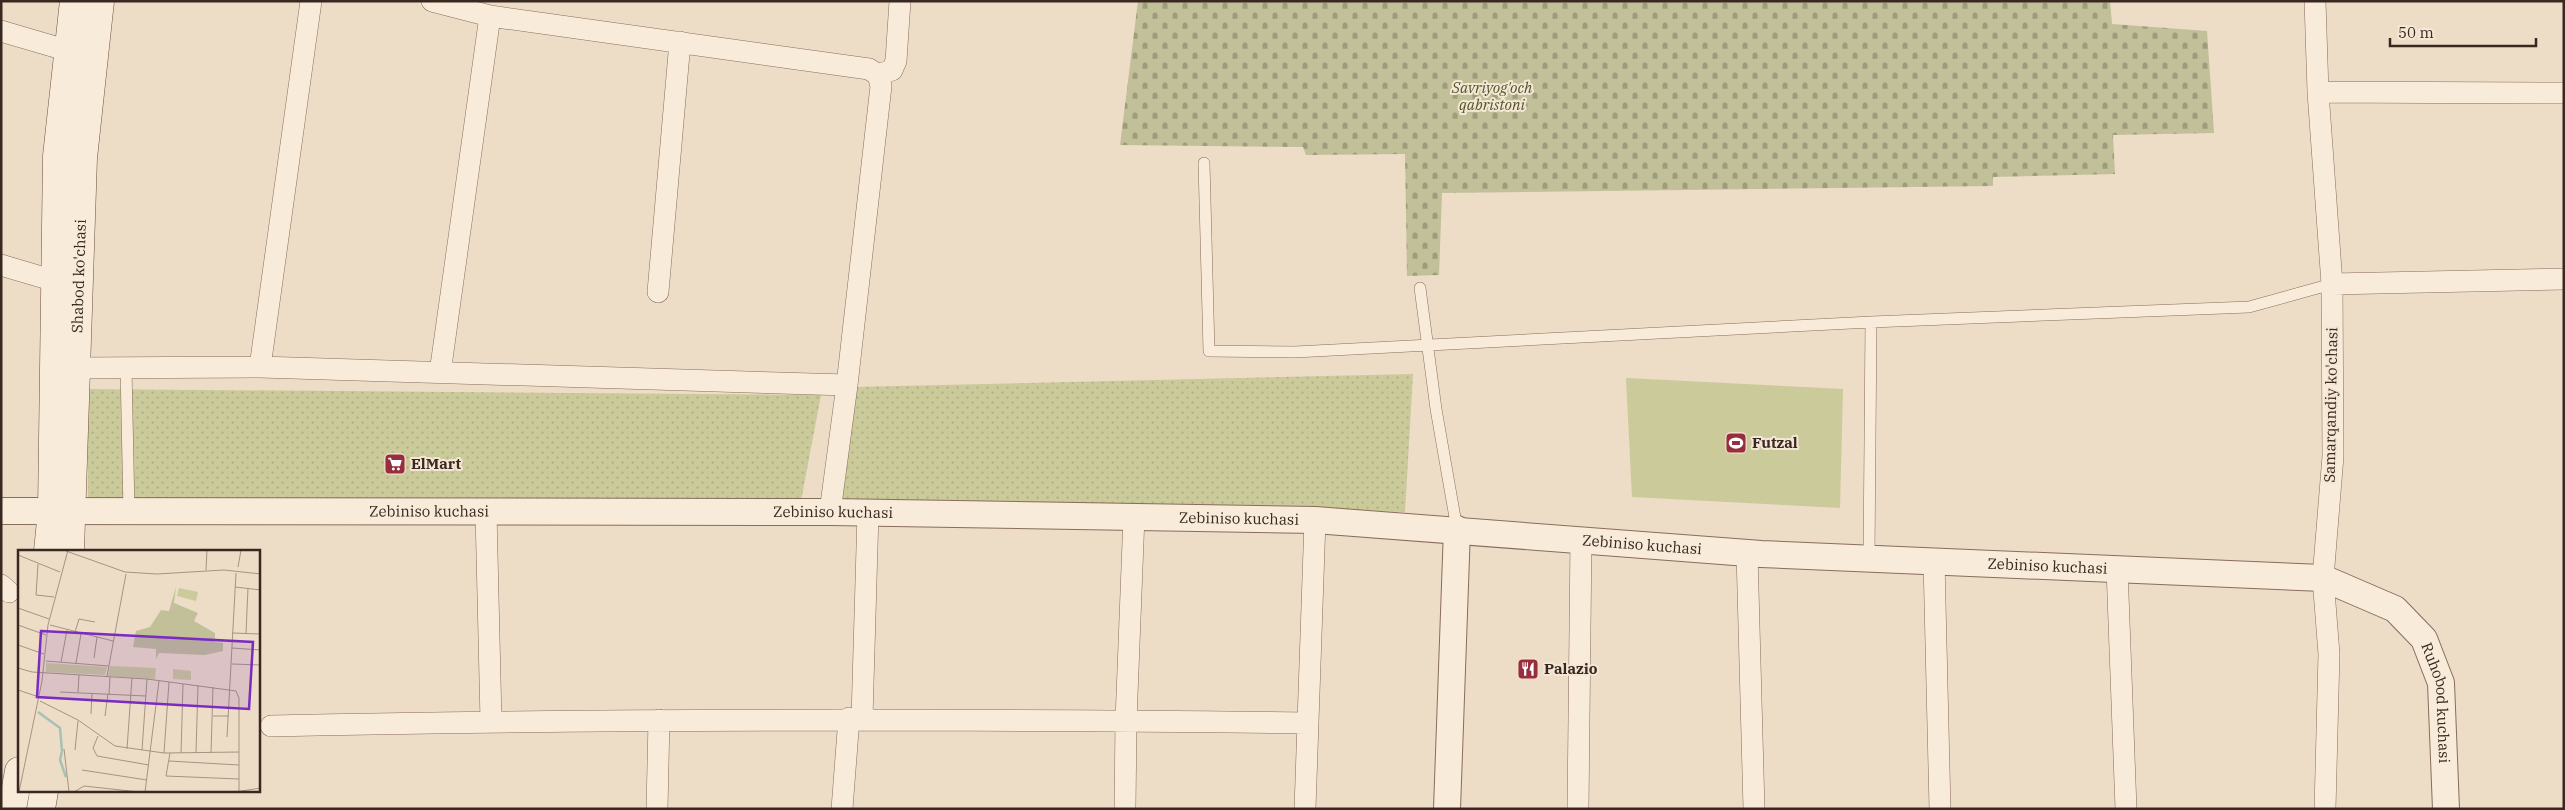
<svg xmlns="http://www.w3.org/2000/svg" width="2565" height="810" font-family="'IBM Plex Serif',serif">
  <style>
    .grass { fill: url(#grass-dots) }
    .cemetery { fill: url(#cemetery-stones) }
    .pitch { fill: #cbca9a }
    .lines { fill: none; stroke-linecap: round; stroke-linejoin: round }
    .service-casing { stroke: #886d5c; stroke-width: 12 }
    .minor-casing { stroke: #886d5c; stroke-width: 22 }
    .tertiary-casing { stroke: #886d5c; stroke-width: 28 }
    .secondary-casing { stroke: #6a4f3f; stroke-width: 29 }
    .service { stroke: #f8ebd9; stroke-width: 11 }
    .minor { stroke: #f8ebd9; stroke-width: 21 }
    .tertiary { stroke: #f8ebd9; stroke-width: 26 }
    .secondary { stroke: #f8ebd9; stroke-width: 28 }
    .labels { text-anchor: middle; stroke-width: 4; stroke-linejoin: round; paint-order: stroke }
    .park-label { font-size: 15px; font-style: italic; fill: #505527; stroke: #f5e7d6 }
    .street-label { font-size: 15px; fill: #392820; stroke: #f5e7d6 }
    .poi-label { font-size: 15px; font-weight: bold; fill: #392820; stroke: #f5e7d6; text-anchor: start }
    .inset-river { fill: none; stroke: #a7c1b6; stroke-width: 2.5 }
    .inset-road { fill: none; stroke: #a59484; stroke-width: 1 }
    .view { fill: #7b2cbf; fill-opacity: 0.15; stroke: #7b2cbf; stroke-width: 2.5 }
    .inset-edge { fill: none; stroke: #392820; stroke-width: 2.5 }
  </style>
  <defs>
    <pattern id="grass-dots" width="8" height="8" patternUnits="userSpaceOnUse" patternTransform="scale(1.25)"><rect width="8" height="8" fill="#cbca9a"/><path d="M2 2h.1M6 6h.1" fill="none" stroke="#afae84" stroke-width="1.8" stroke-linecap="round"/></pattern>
    <pattern id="cemetery-stones" width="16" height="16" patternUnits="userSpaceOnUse" patternTransform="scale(1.25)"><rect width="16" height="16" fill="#c1c099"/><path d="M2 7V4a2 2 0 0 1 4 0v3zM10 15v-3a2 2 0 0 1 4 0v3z" fill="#9e9c7c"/></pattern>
  </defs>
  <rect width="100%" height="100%" fill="#eddcc6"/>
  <path class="grass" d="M 1413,374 L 1405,512 L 842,500 L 856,387 Z
    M 87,389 L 821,395 L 801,501 L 88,499 Z"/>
  <path class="cemetery" d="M 1138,1 L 2110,1 L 2112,24 L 2207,31 L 2214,133 L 2113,135 L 2115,174 L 1993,177 L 1993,186 L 1442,193 L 1439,275 L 1407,276 L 1405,154 L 1306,155 L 1303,147 L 1120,145 Z"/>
  <path class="pitch" d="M 1626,378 L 1843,389 L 1840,508 L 1632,497 Z"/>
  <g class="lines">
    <g class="service-casing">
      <path id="service" d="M 1204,163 L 1209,351 L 1295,352 L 1871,322 L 2249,307 L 2332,284
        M 1420,288 L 1436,409 L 1457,529
        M 126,367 L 129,511
        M 1869,559 L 1871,322"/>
    </g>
    <g class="minor-casing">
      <path id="minor" d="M 432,1 L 490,16 L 869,69 L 878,75 L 881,86 L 847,385 L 830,512
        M 2315,1 L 2318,92 L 2332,284 L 2333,456 L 2323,578 L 2329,654 L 2325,809
        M 1,31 L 69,51
        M 878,75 L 892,70 L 896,61 L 900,1
        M 2318,92 L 2564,93
        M 1,265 L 55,281
        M 2332,284 L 2564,279
        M 658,292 L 680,42
        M 260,367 L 311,1
        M 77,368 L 260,367 L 847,385
        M 440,373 L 490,16
        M 486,512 L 491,721
        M 1747,553 L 1754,809
        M 1934,561 L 1940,809
        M 2117,568 L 2126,809
        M 1,585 L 9,592
        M 862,718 L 868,513
        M 271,726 C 616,718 961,719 1307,723
        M 657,809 L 659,720
        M 842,809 L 849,718
        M 1125,809 L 1126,721 L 1134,516
        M 1305,809 L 1315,520
        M 1578,809 L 1581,539"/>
    </g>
    <g class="tertiary-casing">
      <g id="tertiary">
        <path id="s1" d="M 1,511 L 830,512 L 1315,520 L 1761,554 L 2323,578 L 2395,609 L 2424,639 L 2441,683 L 2446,809"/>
        <path d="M 1447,809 L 1457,529"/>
      </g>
    </g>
    <g class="secondary-casing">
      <g id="secondary">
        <path d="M 48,551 L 52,511 L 57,156 L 74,1"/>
        <path id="s2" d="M 70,551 L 83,158 L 100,1"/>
        <path d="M 12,809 L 19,771"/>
        <path d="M 41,809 L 44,791"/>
      </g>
    </g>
    <use href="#service" class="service"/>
    <use href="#minor" class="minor"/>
    <use href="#tertiary" class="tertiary"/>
    <use href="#secondary" class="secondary"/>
  </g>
  <defs>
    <g id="stadium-square" transform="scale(1.125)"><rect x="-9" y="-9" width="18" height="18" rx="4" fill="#962e3d" stroke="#f5e7d6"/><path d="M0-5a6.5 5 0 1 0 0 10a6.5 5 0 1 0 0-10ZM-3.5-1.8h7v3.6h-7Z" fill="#fff"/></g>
    <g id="supermarket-square" transform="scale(1.125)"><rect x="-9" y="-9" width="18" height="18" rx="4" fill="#962e3d" stroke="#f5e7d6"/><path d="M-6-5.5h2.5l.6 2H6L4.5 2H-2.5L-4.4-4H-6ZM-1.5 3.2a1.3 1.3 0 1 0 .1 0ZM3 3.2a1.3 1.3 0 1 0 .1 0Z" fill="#fff"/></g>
    <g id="restaurant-square" transform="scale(1.125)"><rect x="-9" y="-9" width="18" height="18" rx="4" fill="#962e3d" stroke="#f5e7d6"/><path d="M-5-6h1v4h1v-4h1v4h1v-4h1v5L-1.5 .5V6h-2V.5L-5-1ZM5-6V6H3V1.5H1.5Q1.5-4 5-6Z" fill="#fff"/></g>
  </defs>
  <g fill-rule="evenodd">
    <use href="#stadium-square" x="1736" y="443"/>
    <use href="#supermarket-square" x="395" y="464"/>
    <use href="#restaurant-square" x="1528" y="669"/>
  </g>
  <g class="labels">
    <g class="park-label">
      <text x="1492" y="93">Savriyog'och<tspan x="1492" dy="17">qabristoni</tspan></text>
    </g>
    <g class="street-label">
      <text dy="5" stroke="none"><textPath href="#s2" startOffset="275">Shabod ko'chasi</textPath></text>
      <text transform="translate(2331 405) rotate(-89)" y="5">Samarqandiy ko'chasi</text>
      <text dy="5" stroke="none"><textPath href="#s1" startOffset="428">Zebiniso kuchasi</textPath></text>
      <text dy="5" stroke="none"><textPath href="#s1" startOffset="832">Zebiniso kuchasi</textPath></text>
      <text dy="5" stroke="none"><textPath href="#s1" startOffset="1238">Zebiniso kuchasi</textPath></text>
      <text dy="5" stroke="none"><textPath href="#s1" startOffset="1642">Zebiniso kuchasi</textPath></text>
      <text dy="5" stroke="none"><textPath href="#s1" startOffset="2048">Zebiniso kuchasi</textPath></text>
      <text dy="5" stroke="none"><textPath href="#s1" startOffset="2510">Ruhobod kuchasi</textPath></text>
    </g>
    <g class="poi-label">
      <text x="1752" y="448">Futzal</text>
      <text x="411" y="469">ElMart</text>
      <text x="1544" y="674">Palazio</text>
    </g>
  </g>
  <g transform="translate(18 550)">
    <rect width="242" height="242" fill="#eddcc6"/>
    <path d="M 28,113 L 89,117 L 87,125 L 28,122 ZM 92,116 L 138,118 L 137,129 L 90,126 Z" fill="#cbca9a"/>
    <path d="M 158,37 L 156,53 L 180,63 L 176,71 L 197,83 L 197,92 L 205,93 L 205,101 L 187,105 L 141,103 L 138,109 L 138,99 L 115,97 L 118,81 L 132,77 L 143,60 L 151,61 Z" fill="#c1c099"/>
    <path d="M 161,38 L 180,42 L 178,51 L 159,46 ZM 155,119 L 173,121 L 173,130 L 155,129 Z" fill="#cbca9a"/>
    <path class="inset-river" d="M 20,162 L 42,178 L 44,201 L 42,210 L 48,227"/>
    <path class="inset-road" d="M 48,1 L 107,22 L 139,24 L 206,20 L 243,24M 0,5 L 42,22M 20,14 L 18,45 L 36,47M 220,17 L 223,0M 188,20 L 189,0M 217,37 L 243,40M 0,58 L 31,69M 0,75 L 28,85M 32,75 L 95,91M 57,82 L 61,69 L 77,72M 214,83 L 243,84M 228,83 L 230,38M 0,95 L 26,104M 214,98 L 243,100M 76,108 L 79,87M 28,111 L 91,116M 43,112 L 49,80M 58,113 L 63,84M 214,114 L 243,115M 0,118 L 14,122 L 129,129 L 218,141 L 221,148 L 221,241M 89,126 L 108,24M 0,140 L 21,147M 42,142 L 128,146M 60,142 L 61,125M 91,144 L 92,127M 22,151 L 60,170 L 97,196 L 146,203 L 221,202M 73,164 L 74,143M 87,166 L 90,144M 195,166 L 211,166M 80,186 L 75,198 L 79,206 L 131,215M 209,187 L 218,23M 46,199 L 51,242M 109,199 L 114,128M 57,200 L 60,171M 124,200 L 129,129M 146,203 L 151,132M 152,203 L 148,226 L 221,229M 163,203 L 165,134M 178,203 L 180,135M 193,203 L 195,137M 151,211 L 221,215M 64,220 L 129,230M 1,242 L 24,131 L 30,75 L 50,0M 56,242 L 66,236 L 121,242M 127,242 L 141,131M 217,242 L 243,238"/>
    <path class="view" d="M 23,81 L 235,92 L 231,159 L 19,147 Z"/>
    <rect width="242" height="242" class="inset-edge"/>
  </g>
  <rect width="2565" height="810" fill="none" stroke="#392820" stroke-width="5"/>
  <path d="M2390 38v8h146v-8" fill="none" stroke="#392820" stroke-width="2.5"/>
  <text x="2398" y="38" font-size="15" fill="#392820" stroke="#f5e7d6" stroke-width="4" paint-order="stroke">50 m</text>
</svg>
